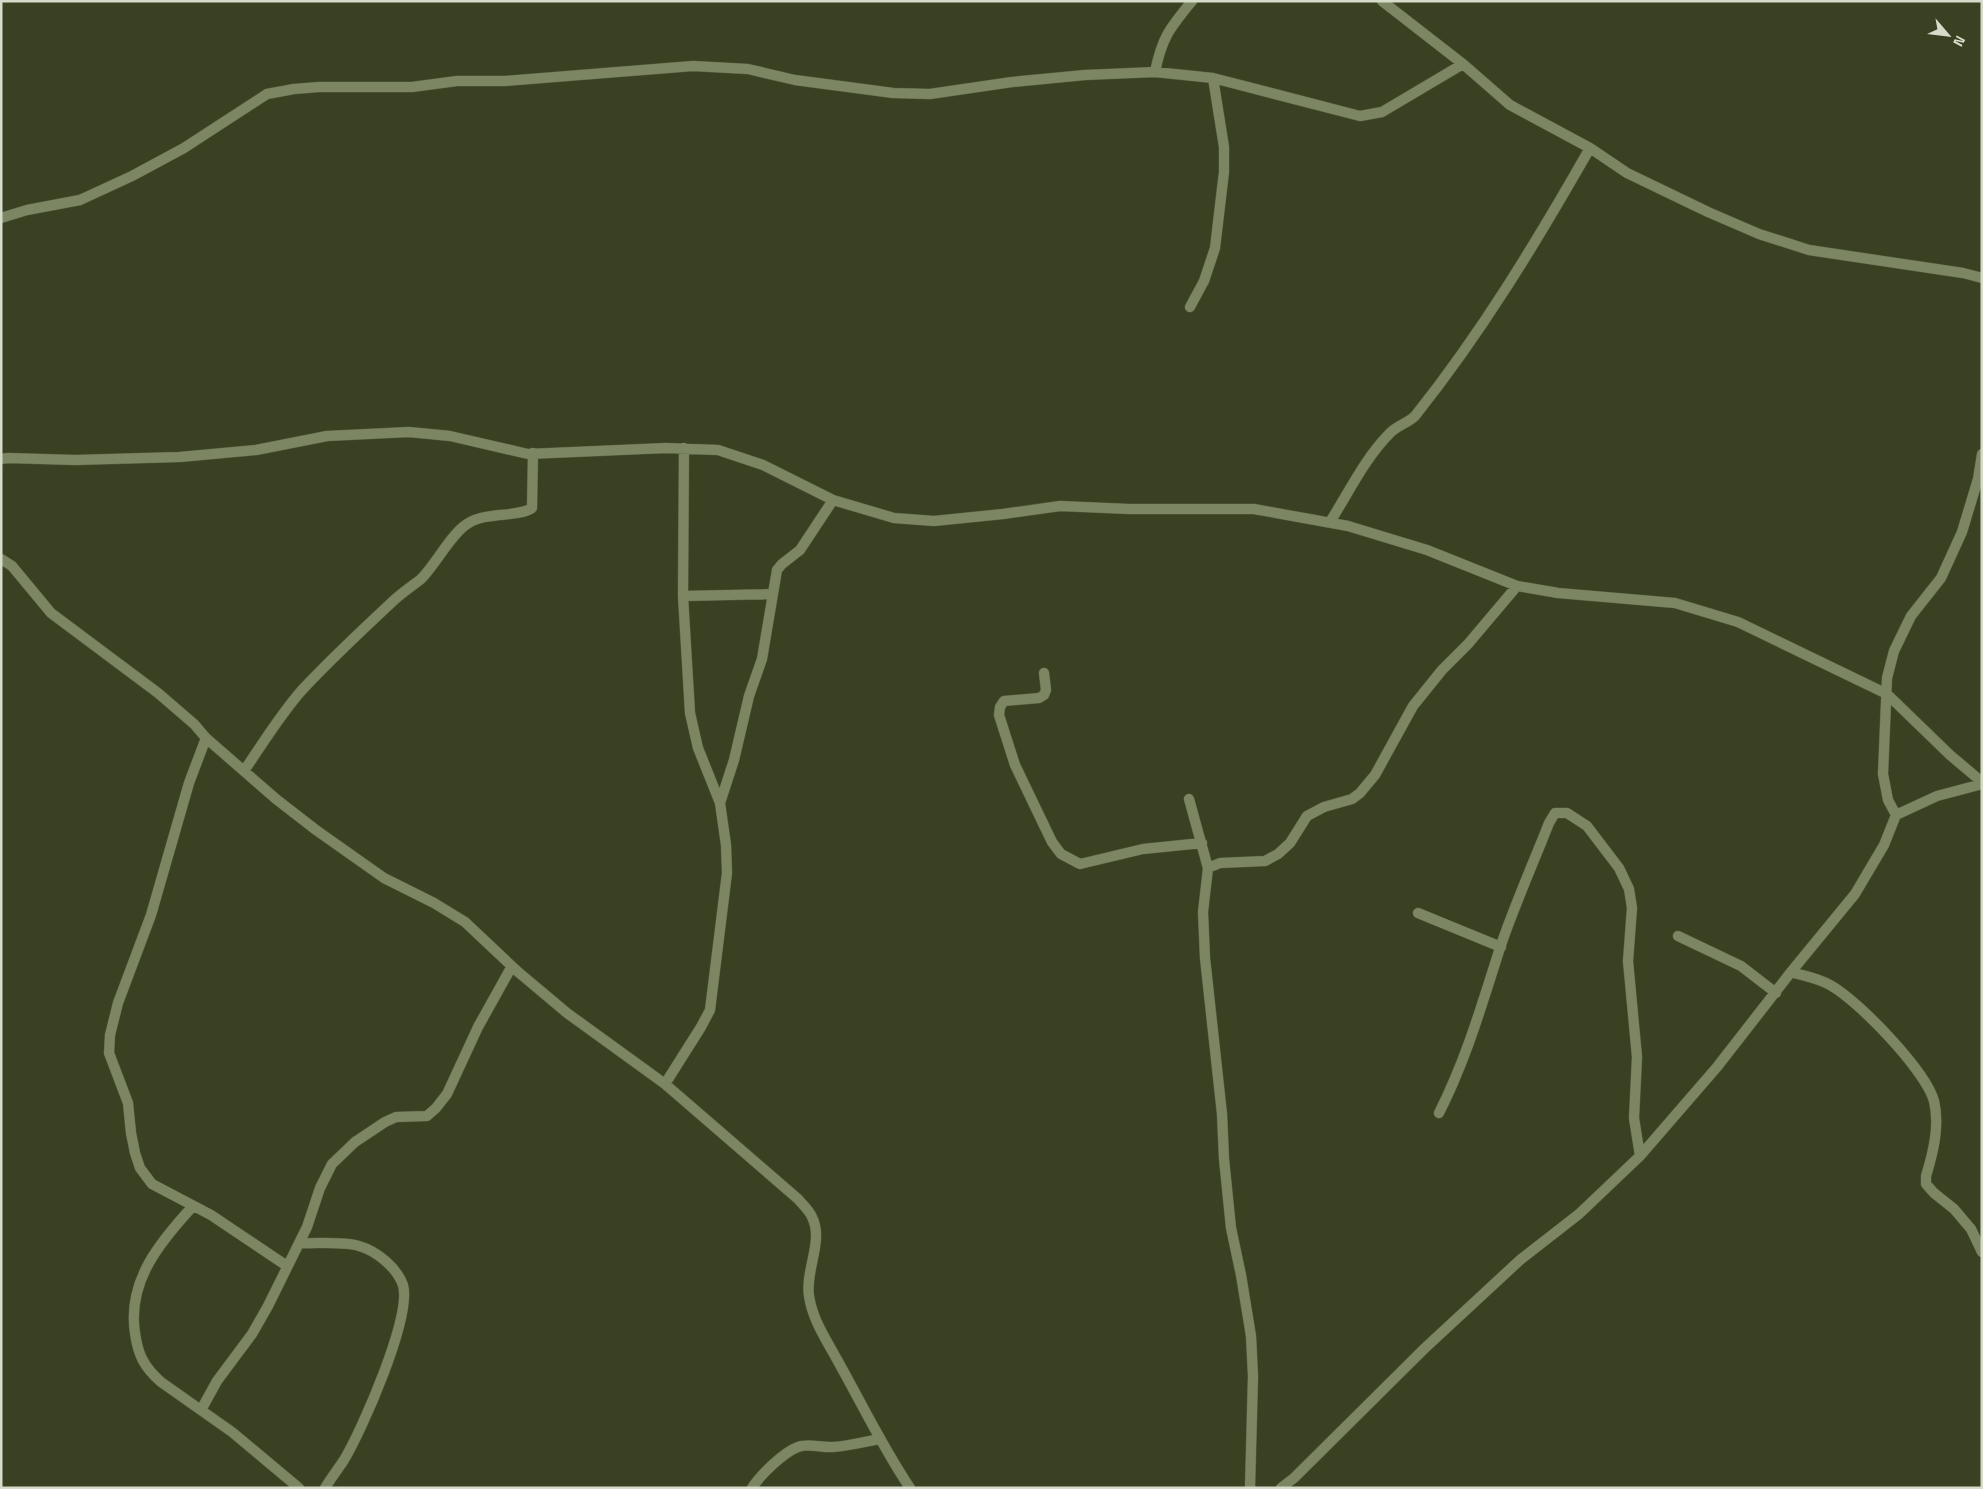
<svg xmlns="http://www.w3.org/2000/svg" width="1983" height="1489" font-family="'Titillium Web',sans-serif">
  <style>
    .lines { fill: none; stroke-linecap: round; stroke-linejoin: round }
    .street-casing { stroke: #575e42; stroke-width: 11 }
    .street { stroke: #7c8663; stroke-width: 10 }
  </style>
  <rect width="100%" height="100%" fill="#394122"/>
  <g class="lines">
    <g class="street-casing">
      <path id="street" d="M 1382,1 L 1463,64 L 1510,105 L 1590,148 L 1627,173 L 1708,212 L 1759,234 L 1809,250 L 1963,273 L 1982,278
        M 1155,72 C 1162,37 1170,28 1192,1
        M 1,218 L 27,210 L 80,200 L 132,176 L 184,148 L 267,94 L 294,89 L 319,87 L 412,87 L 457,81 L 505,81 L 693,66 L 748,69 L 795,80 L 893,93 L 930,94 L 1012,82 L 1085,75 L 1155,72 L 1213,78 L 1360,116 L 1382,112 L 1463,64
        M 1190,307 L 1204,281 L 1215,248 L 1224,172 L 1224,147 L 1213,78
        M 1,459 L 8,458 L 75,460 L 180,457 L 256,450 L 327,436 L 409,432 L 450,436 L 528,454 L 666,448 L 718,450 L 763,465 L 833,500 L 894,518 L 934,521 L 1003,514 L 1060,506 L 1129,509 L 1254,509 L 1348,526 L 1427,550 L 1517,586 L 1558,593 L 1675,603 L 1738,622 L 1887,694 L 1950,755 L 1982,782
        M 1330,522 C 1349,492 1365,458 1390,433 C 1398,425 1408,423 1415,416 C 1482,332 1537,241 1590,148
        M 1,559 L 12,566 L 51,613 L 158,693 L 194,724 L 206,738 L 276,799 L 316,830 L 384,878 L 434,903 L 465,922 L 517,971 L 567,1013 L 665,1084 L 798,1199 C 803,1205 809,1210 812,1217 C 824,1241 805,1270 809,1296 C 813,1322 828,1342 840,1365 C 863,1406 883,1448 910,1488
        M 683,596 L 773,594
        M 1044,673 L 1046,690 L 1044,695 L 1039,698 L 1004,701 L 1000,707 L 999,715 L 1015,765 L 1052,842 L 1061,854 L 1080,864 L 1143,849 L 1202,843
        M 206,738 L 189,783 L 151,915 L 118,1003 L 110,1035 L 109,1053 L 128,1103 L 131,1133 L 135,1153 L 140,1168 L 152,1184 L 211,1215 L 287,1266
        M 244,771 C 263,743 280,715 302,690 C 330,660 361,631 391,603 C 400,594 411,587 421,579 C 436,564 451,534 467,524 C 486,511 517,518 532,508 L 533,453
        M 1189,799 L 1208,868
        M 720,803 L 734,760 L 749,696 L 762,659 L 777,570 L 782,564 L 800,550 L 833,500
        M 1896,815 L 1937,796 L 1982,784
        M 1418,913 L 1501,947
        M 1678,936 L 1741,966 L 1776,993
        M 1791,972 C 1804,976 1818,978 1830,985 C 1858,1000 1926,1071 1934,1101 C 1940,1126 1933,1153 1926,1176 L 1926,1184 L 1934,1193 L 1954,1209 L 1971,1229 L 1982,1252
        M 665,1084 L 701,1027 L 710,1010 L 727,873 L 726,845 L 720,803 L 698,748 L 690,713 L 683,596 L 684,448
        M 1439,1113 C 1466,1060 1482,1004 1500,948 C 1514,906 1533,864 1549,823 L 1555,813 L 1567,813 L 1587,826 L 1619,868 L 1629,889 L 1632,908 L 1628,961 L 1637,1057 L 1634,1118 L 1640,1156
        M 193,1206 C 160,1242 127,1281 135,1333 C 138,1355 144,1367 161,1382 L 232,1432 L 299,1488
        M 299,1243 C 316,1244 343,1241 359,1246 C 377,1251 397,1268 403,1285 C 412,1317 362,1430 344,1460 C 338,1469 331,1478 325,1488
        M 201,1410 L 217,1381 L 252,1334 L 268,1306 L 307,1227 L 320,1188 L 332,1164 L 355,1142 L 385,1122 L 396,1117 L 427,1116 L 436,1108 L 447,1094 L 478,1027 L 512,966
        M 752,1488 C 760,1475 784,1452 798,1447 C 808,1443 822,1448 833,1447 C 848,1446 864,1442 879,1439
        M 1250,1488 L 1253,1376 L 1251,1336 L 1241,1275 L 1231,1228 L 1224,1159 L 1222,1114 L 1205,958 L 1203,912 L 1208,868 L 1220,863 L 1265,861 L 1278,854 L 1290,843 L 1307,816 L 1324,807 L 1352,799 L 1360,793 L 1375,775 L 1413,706 L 1442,670 L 1468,644 L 1517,586
        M 1281,1488 L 1294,1478 L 1425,1348 L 1520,1260 L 1579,1214 L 1640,1156 L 1717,1067 L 1791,972 L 1855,894 L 1884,845 L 1896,815 L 1888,800 L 1883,774 L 1887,678 L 1894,651 L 1911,616 L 1941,578 L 1962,532 L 1978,479 L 1982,454"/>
    </g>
    <use href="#street" class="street"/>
  </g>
  <rect width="1983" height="1489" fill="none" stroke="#d6dcca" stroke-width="5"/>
  <g transform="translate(1948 35) rotate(118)" stroke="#394122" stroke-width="4" paint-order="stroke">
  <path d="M0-4L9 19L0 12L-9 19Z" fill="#d6dcca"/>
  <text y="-8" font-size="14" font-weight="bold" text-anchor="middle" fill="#d6dcca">N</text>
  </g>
</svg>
